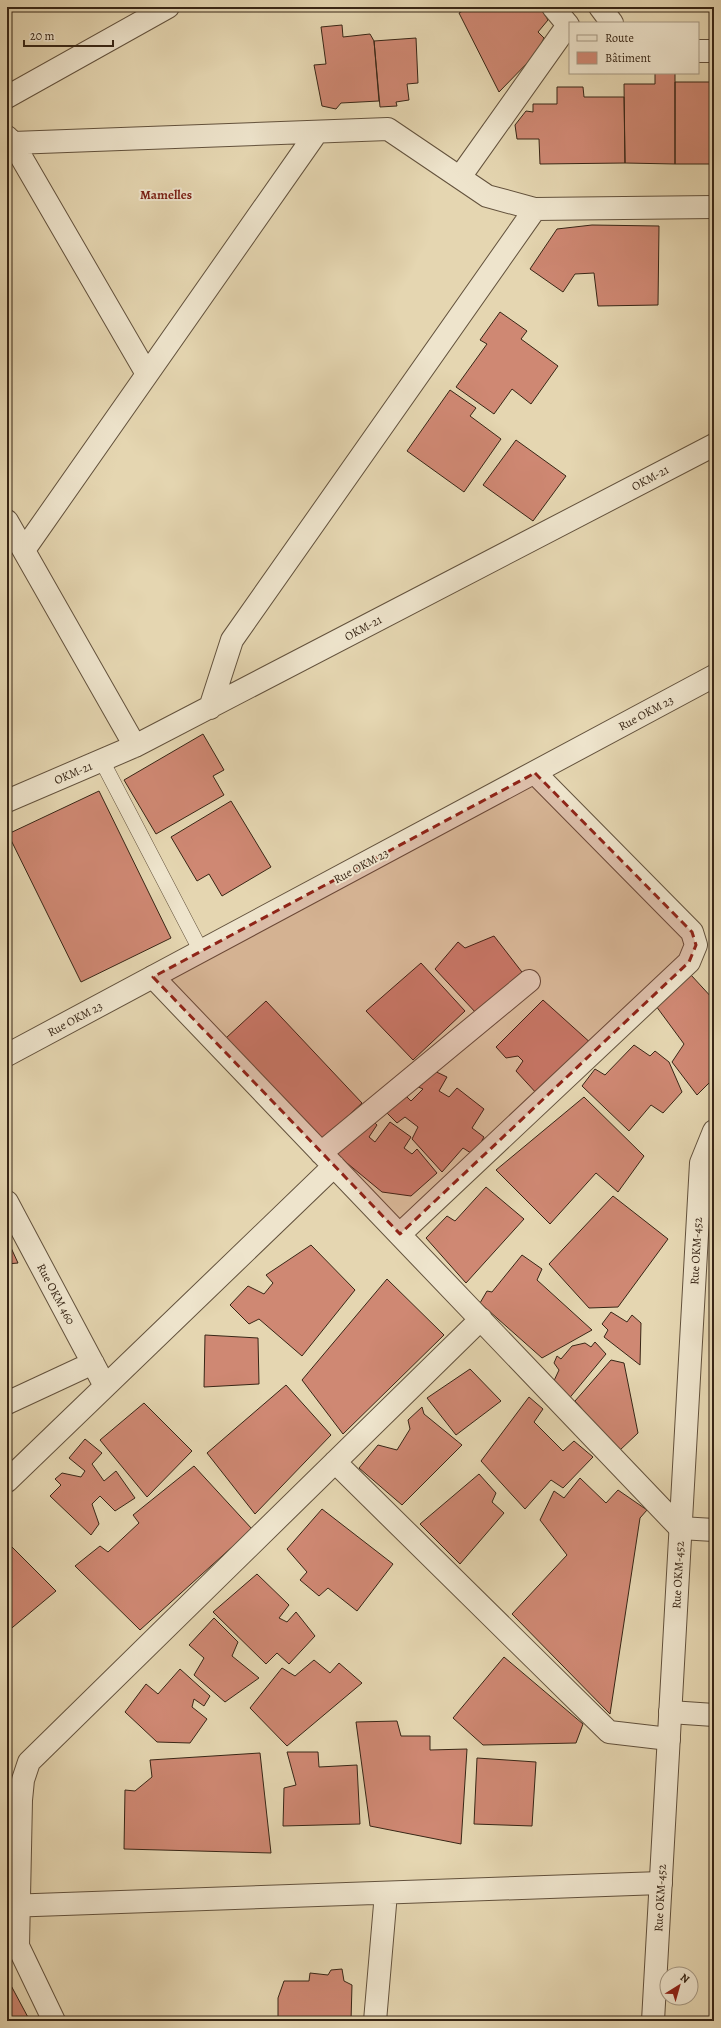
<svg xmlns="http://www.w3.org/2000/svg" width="721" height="2028" font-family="Alegreya,serif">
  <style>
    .building { fill: #cf8873; stroke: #382616 }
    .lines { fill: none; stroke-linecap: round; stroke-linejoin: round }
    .service-casing { stroke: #63523d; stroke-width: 16 }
    .minor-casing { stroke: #63523d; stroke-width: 24 }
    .tertiary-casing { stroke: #63523d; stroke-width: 24 }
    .service { stroke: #eee4cc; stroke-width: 15 }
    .minor { stroke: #eee4cc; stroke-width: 22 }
    .tertiary { stroke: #eee4cc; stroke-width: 22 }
    .marked { fill: #8f2418; fill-opacity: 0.2; stroke: #8f2418; stroke-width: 3; stroke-dasharray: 8 5; stroke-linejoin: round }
    .labels { text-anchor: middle; stroke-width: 4; stroke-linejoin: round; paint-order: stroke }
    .street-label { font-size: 12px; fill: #382616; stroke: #eee4cc }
    .neighbourhood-label { font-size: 13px; font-weight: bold; fill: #7a1f14; stroke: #eee4cc }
  </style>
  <rect width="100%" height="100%" fill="#e5d6b1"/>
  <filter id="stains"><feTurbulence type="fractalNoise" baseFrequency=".005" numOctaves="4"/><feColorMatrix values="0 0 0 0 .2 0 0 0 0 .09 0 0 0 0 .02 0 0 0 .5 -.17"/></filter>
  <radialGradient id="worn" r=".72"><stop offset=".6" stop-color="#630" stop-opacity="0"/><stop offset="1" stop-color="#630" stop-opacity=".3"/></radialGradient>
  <path class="building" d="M 470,7 L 540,7 L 548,20 L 538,32 L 544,38 L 537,53 L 499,92 L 459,13 Z
    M 633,7 L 705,7 L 705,11 L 633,11 Z
    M 705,7 L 714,7 L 714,12 L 705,11 Z
    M 342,25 L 343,37 L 370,34 L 374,41 L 379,101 L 341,103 L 336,109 L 322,106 L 314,65 L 326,64 L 321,27 Z
    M 416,38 L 418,83 L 407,84 L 409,100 L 396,102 L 397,106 L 380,107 L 374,41 Z
    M 655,73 L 675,73 L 675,164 L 625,163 L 624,84 L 655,84 Z
    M 675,82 L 714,82 L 714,164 L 675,164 Z
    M 557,87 L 583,87 L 584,97 L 624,97 L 625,163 L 540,164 L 539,139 L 517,139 L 515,125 L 526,111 L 533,112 L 533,104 L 557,104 Z
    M 592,225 L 659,226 L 658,305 L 598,306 L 594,273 L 575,274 L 563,292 L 530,269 L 557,229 Z
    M 500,312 L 527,331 L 521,339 L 558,366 L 531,404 L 512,389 L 494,414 L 456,387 L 487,344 L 480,340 Z
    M 450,390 L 476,408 L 470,416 L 501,439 L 464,492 L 407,451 Z
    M 516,440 L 566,476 L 533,521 L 483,485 Z
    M 203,734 L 224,770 L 213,776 L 224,795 L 156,834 L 124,780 Z
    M 99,791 L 171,938 L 81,982 L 8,834 Z
    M 231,801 L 271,867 L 222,896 L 209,874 L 197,881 L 171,837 Z
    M 494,936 L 525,976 L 477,1014 L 435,969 L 458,942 L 465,948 Z
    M 421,963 L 465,1011 L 413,1060 L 366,1011 Z
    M 691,975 L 714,1000 L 714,1078 L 697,1095 L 672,1062 L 684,1044 L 656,1006 Z
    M 543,1000 L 593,1045 L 538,1095 L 516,1071 L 523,1061 L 518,1056 L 506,1058 L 496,1047 Z
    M 266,1001 L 362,1103 L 322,1140 L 226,1038 Z
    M 634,1045 L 650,1056 L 655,1051 L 669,1062 L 682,1092 L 663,1113 L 651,1105 L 629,1131 L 582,1086 L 595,1069 L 605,1075 Z
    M 428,1068 L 447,1077 L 439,1091 L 449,1097 L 457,1088 L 484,1109 L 472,1128 L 484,1137 L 474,1155 L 463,1148 L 442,1172 L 412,1139 L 418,1127 L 405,1117 L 397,1123 L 386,1112 L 404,1094 L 411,1101 L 423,1089 L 414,1085 Z
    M 584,1097 L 644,1156 L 618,1192 L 596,1173 L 550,1224 L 496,1170 Z
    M 370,1118 L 377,1125 L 369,1137 L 375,1142 L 390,1122 L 411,1137 L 404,1148 L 412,1154 L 417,1149 L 437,1173 L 411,1196 L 382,1192 L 336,1154 Z
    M 486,1187 L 524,1219 L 466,1283 L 426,1238 L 447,1216 L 455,1221 Z
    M 613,1196 L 668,1239 L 618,1307 L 589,1308 L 549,1264 Z
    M 7,1239 L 18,1263 L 7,1264 Z
    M 311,1245 L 355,1290 L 302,1356 L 259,1319 L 249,1324 L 230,1305 L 248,1286 L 264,1294 L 273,1283 L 266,1275 Z
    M 522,1255 L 542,1269 L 537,1280 L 592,1330 L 542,1358 L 480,1303 L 487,1291 L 492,1292 Z
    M 387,1279 L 444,1335 L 343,1434 L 302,1380 Z
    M 611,1312 L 627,1322 L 632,1315 L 641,1323 L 640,1365 L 604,1337 L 608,1330 L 602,1324 Z
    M 205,1335 L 258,1338 L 259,1384 L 204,1387 Z
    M 595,1342 L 606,1354 L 567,1401 L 552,1385 L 559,1370 L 554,1363 L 557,1356 L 561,1359 L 572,1346 L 585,1343 L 591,1347 Z
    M 611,1360 L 624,1363 L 638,1433 L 619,1451 L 575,1401 Z
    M 470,1369 L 501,1401 L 456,1435 L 427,1398 Z
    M 286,1385 L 331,1435 L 255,1514 L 207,1453 Z
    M 529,1397 L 543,1409 L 534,1422 L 563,1451 L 574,1441 L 593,1457 L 563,1488 L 551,1480 L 525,1509 L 481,1461 Z
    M 144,1403 L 192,1451 L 147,1497 L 100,1440 Z
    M 422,1407 L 424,1414 L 462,1445 L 402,1505 L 359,1468 L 378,1445 L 397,1450 L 410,1429 L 408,1420 Z
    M 85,1439 L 102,1453 L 92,1464 L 104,1481 L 116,1471 L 135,1498 L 115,1511 L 100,1496 L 92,1504 L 99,1524 L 91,1535 L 50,1496 L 61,1485 L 55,1479 L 62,1473 L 81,1477 L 85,1471 L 69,1458 Z
    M 194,1466 L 252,1529 L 140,1630 L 75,1566 L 100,1546 L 108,1552 L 139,1523 L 133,1515 Z
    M 479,1474 L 496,1493 L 492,1502 L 504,1513 L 460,1564 L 420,1524 Z
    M 580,1478 L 606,1503 L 618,1490 L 647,1510 L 640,1518 L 610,1714 L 512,1614 L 567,1555 L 540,1520 L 554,1491 L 564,1498 Z
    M 322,1509 L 393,1564 L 357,1611 L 328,1588 L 319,1596 L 300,1580 L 307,1572 L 287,1549 Z
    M 7,1542 L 56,1591 L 7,1632 Z
    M 257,1574 L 289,1605 L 279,1618 L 287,1622 L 296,1612 L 315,1636 L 289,1664 L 277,1653 L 266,1664 L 213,1612 Z
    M 214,1618 L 238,1642 L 232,1656 L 259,1678 L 225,1702 L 194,1675 L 204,1658 L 189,1645 Z
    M 504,1657 L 583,1724 L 576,1743 L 483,1745 L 453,1718 Z
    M 314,1660 L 330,1673 L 339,1663 L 362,1683 L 287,1746 L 250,1708 L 282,1668 L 295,1676 Z
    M 180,1669 L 210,1696 L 204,1706 L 194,1699 L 192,1707 L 207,1719 L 190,1743 L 157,1742 L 125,1712 L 146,1684 L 158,1694 Z
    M 397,1721 L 401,1736 L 430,1736 L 430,1750 L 467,1749 L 461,1844 L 370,1826 L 356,1722 Z
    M 287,1752 L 318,1752 L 319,1767 L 357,1765 L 360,1824 L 283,1826 L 284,1788 L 296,1785 Z
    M 260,1753 L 271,1853 L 124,1849 L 125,1790 L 135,1791 L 152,1777 L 150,1760 Z
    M 477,1758 L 536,1762 L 532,1826 L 474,1824 Z
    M 342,1969 L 344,1981 L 352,1985 L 351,2021 L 278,2021 L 278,1998 L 284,1981 L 309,1981 L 310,1973 L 328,1975 L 331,1970 Z
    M 7,1978 L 30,2021 L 7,2021 Z"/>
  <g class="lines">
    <g class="service-casing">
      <path id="service" d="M 102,761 L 201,951"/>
    </g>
    <g class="minor-casing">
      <path id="minor" d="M 600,7 L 612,23
        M 698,51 L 714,51
        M 7,97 L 168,7
        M 7,137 L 13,143 L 147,374
        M 13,143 L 388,129 L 487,196 L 535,209 L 714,207
        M 460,177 L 568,25 L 553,7
        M 7,521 L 135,746
        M 24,550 L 317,132
        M 210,708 L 232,640 L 535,209
        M 7,801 L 135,746 L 714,445
        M 153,977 L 680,1528 L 714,1530
        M 321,1153 L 529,981
        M 7,1202 L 105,1386
        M 400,1234 L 689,962 L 696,945 L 692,932 L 535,773
        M 7,1403 L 93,1363
        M 335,1462 L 609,1732 L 669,1739
        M 7,1481 L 334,1166
        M 670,1712 L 714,1715
        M 7,1906 L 661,1883
        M 54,2021 L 18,1946 L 21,1800 L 23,1780 L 29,1762 L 481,1319
        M 375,2021 L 386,1893"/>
    </g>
    <g class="tertiary-casing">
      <path id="tertiary" d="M 7,1055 L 714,676
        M 653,2021 L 701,1163 L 714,1131"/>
    </g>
    <use href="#service" class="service"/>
    <use href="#minor" class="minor"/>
    <use href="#tertiary" class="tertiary"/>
  </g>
  <path class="marked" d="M 535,773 L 692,932 L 696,945 L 689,962 L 400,1234 L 153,977 Z"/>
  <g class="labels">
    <g class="street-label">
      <text transform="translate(650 478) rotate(-28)" y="4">OKM-21</text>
      <text transform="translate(363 628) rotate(-28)" y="4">OKM-21</text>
      <text transform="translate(646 713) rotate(-28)" y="4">Rue OKM 23</text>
      <text transform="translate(73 773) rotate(-23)" y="4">OKM-21</text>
      <text transform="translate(361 866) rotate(-28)" y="4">Rue OKM 23</text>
      <text transform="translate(75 1019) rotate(-28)" y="4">Rue OKM 23</text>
      <text transform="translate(696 1251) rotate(-87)" y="4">Rue OKM-452</text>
      <text transform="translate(56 1294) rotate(62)" y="4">Rue OKM 460</text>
      <text transform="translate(678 1575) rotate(-87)" y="4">Rue OKM-452</text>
      <text transform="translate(660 1898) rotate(-87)" y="4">Rue OKM-452</text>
    </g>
    <g class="neighbourhood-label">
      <text x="166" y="199">Mamelles</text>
    </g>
  </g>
  <rect width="721" height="2028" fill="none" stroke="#e5d6b1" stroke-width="24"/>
  <rect x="8" y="8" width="705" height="2012" fill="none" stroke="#382616" stroke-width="2"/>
  <rect x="12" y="12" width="697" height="2004" fill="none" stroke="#382616"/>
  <rect x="569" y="22" width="130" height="52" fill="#eee4cc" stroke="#a59883"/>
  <rect x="577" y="35" width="20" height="6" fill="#eee4cc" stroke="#a59883"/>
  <text x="605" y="42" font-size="12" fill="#382616">Route</text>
  <rect x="577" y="52" width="20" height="12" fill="#cf8873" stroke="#a59883"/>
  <text x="605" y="62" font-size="12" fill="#382616">Bâtiment</text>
  <g transform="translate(679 1986) rotate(37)"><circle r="19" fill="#eee4cc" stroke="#a59883"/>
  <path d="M0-3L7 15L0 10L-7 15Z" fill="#8f2418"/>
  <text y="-6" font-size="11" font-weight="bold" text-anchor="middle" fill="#382616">N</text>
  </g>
  <path d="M24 40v6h89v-6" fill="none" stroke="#382616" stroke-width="2"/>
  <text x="30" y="40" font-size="12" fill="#382616" stroke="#eee4cc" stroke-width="3" paint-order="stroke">20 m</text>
  <rect width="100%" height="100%" filter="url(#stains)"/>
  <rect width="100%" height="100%" fill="url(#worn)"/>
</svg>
